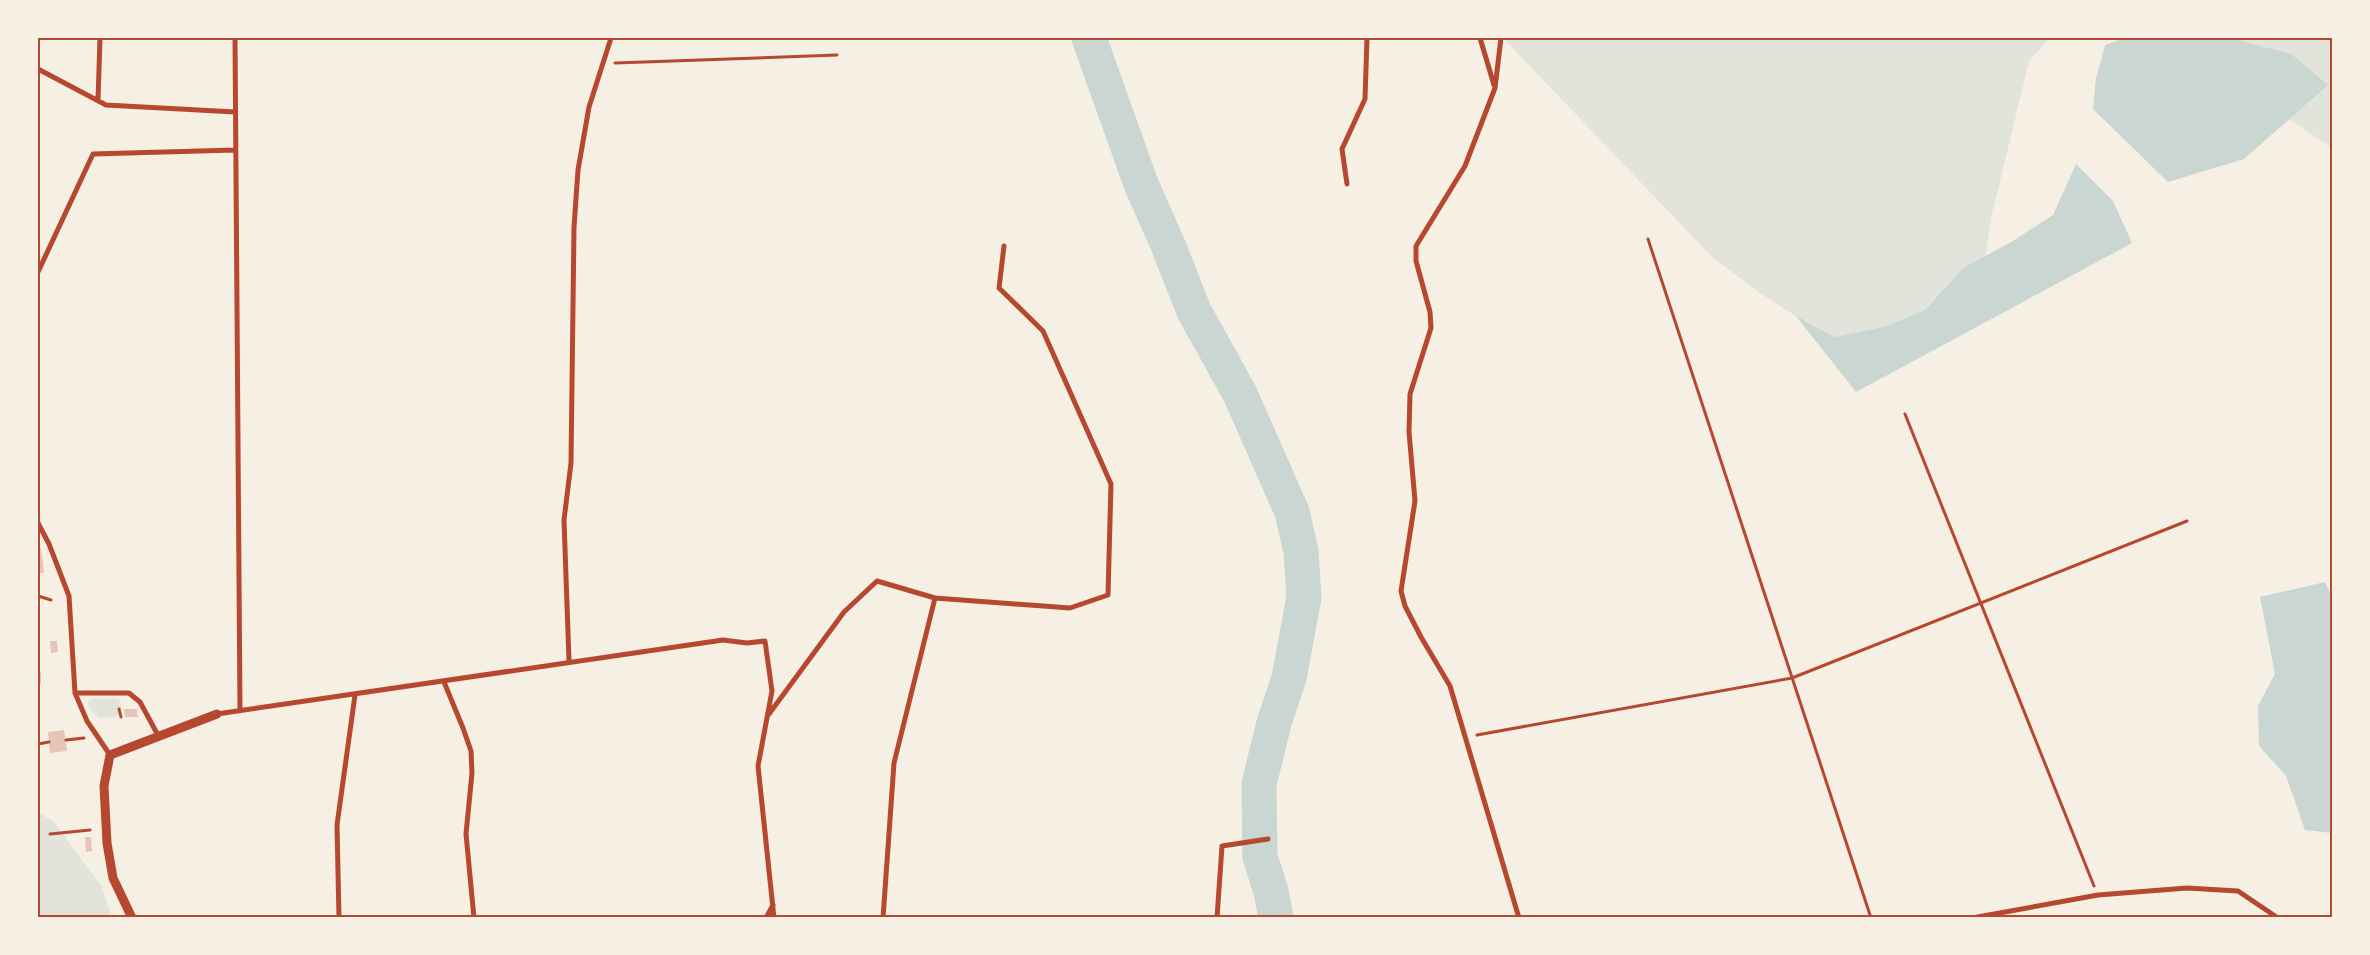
<svg xmlns="http://www.w3.org/2000/svg" width="2370" height="955" font-family="'Exo 2',sans-serif">
  <style>
    .green { fill: #e2e4dc }
    .water { fill: #c9d6d2 }
    .lines { fill: none; stroke-linecap: round; stroke-linejoin: round }
    .river { stroke: #c9d6d2; stroke-width: 35 }
    .building { fill: #e6c5b7 }
    .path { stroke: #b5482f; stroke-width: 3 }
    .minor { stroke: #b5482f; stroke-width: 5 }
    .tertiary { stroke: #b5482f; stroke-width: 9 }
    .neatline { fill: none; stroke: #b5482f; stroke-width: 2 }
  </style>
  <rect width="100%" height="100%" fill="#f6efe4"/>
  <path class="green" d="M 1503,38 L 2050,38 L 2029,61 L 1991,219 L 1985,259 L 1963,268 L 1926,309 L 1888,326 L 1834,337 L 1818,330 L 1761,294 L 1712,257 Z
    M 2168,38 L 2332,38 L 2332,148 L 2169,38 Z
    M 115,698 L 120,700 C 123,707 120,712 115,717 L 99,718 L 91,711 L 87,702 L 91,699 Z
    M 38,812 L 54,822 L 102,887 L 112,917 L 38,917 Z"/>
  <path class="water" d="M 2125,38 L 2230,38 L 2291,54 L 2328,85 L 2244,159 L 2168,182 L 2093,109 L 2096,79 L 2105,45 Z
    M 2076,164 L 2113,201 L 2132,243 L 1856,392 L 1796,316 L 1834,337 L 1888,326 L 1926,309 L 1963,268 L 2013,241 L 2053,215 Z
    M 2325,582 L 2332,597 L 2332,833 L 2305,830 L 2286,776 L 2259,746 L 2258,706 L 2275,674 L 2260,597 Z"/>
  <g class="lines">
    <path class="river" d="M 1089,38 L 1141,184 L 1168,245 L 1194,311 L 1240,394 L 1292,512 L 1301,551 L 1304,597 L 1289,678 L 1274,723 L 1259,784 L 1260,857 L 1271,891 L 1276,918"/>
  </g>
  <path class="building" d="M 38,548 L 41,548 L 44,573 L 38,573 Z
    M 50,641 L 57,641 L 58,652 L 51,653 Z
    M 41,672 L 41,684 L 38,684 L 38,673 Z
    M 124,709 L 137,709 L 138,717 L 125,717 Z
    M 64,730 L 67,751 L 50,753 L 48,732 Z
    M 85,837 L 91,837 L 92,851 L 86,852 Z"/>
  <g class="lines">
    <path class="path" d="M 615,63 L 837,55
      M 1648,239 L 1871,918
      M 1905,414 L 2094,886
      M 38,596 L 51,600
      M 119,709 L 121,717
      M 1477,735 L 1792,678 L 2187,521
      M 66,740 L 84,738
      M 38,744 L 49,742
      M 50,834 L 90,830"/>
    <path class="minor" d="M 235,38 L 240,711
      M 1480,38 L 1494,85
      M 1501,38 L 1495,88 L 1465,166 L 1416,246 L 1416,261 L 1430,312 L 1431,328 L 1410,394 L 1409,432 L 1415,501 L 1401,591 L 1405,606 L 1421,637 L 1450,686 L 1519,918
      M 38,69 L 106,105 L 235,112
      M 98,100 L 100,38
      M 1347,184 L 1342,149 L 1365,99 L 1367,38
      M 38,272 L 93,154 L 235,150
      M 38,523 L 49,544 L 69,596 L 75,693 L 87,721 L 110,755
      M 569,661 L 564,520 L 571,463 L 574,227 L 578,170 L 589,107 L 611,38
      M 444,682 L 463,728 L 471,751 L 472,773 L 466,834 L 474,918
      M 75,693 L 129,693 L 140,702 L 159,737
      M 217,714 L 723,640 L 747,643 L 765,641 L 772,691 L 758,766 L 774,918
      M 769,714 L 844,612 L 877,581 L 935,598
      M 339,918 L 337,825 L 355,695
      M 766,918 L 773,905
      M 883,918 L 894,763 L 935,598 L 1070,608 L 1108,595 L 1111,484 L 1043,331 L 999,288 L 1004,246
      M 1217,918 L 1222,846 L 1268,839
      M 1972,918 L 2098,895 L 2187,888 L 2238,891 L 2278,918"/>
    <path class="tertiary" d="M 132,918 L 113,878 L 107,843 L 104,786 L 110,755 L 217,714"/>
  </g>
  <rect width="2370" height="955" fill="none" stroke="#f6efe4" stroke-width="78"/>
  <rect x="39" y="39" width="2292" height="877" class="neatline"/>
</svg>
